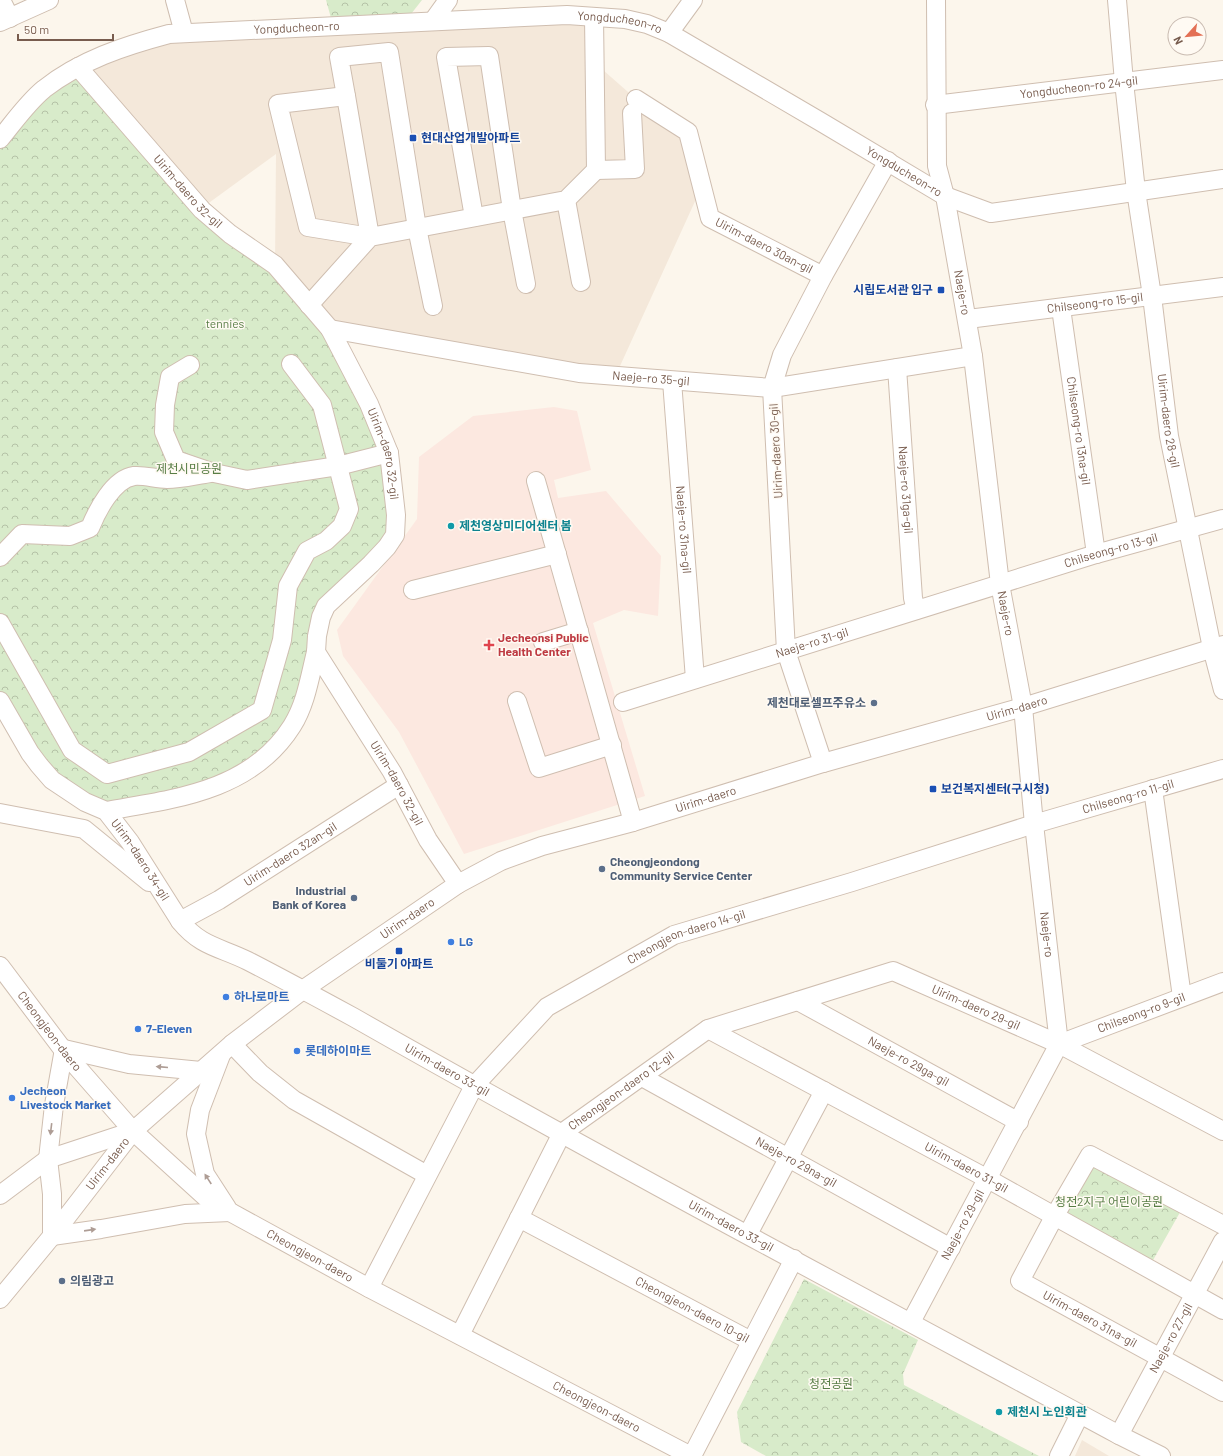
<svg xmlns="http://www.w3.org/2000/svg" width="1223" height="1456" font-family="Barlow,'Noto Sans KR',sans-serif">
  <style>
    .residential { fill: #f4e8da }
    .commercial { fill: #fce8e0 }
    .forest { fill: url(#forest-crowns) }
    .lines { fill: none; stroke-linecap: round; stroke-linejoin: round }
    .minor-casing { stroke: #cfbeb0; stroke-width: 20 }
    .minor { stroke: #fff; stroke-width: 18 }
    .oneway { fill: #ae9d95 }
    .transit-dot { fill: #1a4fb4; stroke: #fffaf3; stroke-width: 1.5 }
    .culture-dot { fill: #0f9aa8; stroke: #fffaf3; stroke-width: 1.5 }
    .health-dot { fill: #e0444e; stroke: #fffaf3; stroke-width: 1.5 }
    .service-dot { fill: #5c6f8a; stroke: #fffaf3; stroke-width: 1.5 }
    .shop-dot { fill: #3f7fe0; stroke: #fffaf3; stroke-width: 1.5 }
    .labels { text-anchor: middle; stroke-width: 3; stroke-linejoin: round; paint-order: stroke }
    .street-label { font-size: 12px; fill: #785c4e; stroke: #fffaf3 }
    .transit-label { font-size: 12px; font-weight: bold; fill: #164399; stroke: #fffaf3; text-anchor: start }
    .park-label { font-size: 12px; fill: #587e46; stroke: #fffaf3 }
    .culture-label { font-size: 12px; font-weight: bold; fill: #0d838f; stroke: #fffaf3; text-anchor: start }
    .health-label { font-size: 12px; font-weight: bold; fill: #be3a42; stroke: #fffaf3; text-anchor: start }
    .service-label { font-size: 12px; font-weight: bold; fill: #4e5e75; stroke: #fffaf3; text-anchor: end }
    .shop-label { font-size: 12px; font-weight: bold; fill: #366cbe; stroke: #fffaf3; text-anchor: start }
  </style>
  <defs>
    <pattern id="forest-crowns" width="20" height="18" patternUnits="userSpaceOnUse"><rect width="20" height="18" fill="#d8ebca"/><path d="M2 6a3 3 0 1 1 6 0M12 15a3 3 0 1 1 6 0" fill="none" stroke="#b4c2a6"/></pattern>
  </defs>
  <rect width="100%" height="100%" fill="#fcf6ec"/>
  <path class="residential" d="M 594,17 L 586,55 L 636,99 L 688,132 L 702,186 L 615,377 L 330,329 L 275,265 L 276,154 L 206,205 L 85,69 L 184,33 Z
    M 1082,1440 L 1109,1456 L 1075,1456 Z"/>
  <path class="commercial" d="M 554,407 L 577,411 L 591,470 L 554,480 L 558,498 L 606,491 L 661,556 L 658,616 L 624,610 L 593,623 L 645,796 L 464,854 L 399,732 L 343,656 L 337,630 L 417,519 L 419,457 L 473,416 Z"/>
  <path class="forest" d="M 326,0 L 422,0 L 411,14 L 331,18 Z
    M 78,72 L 230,234 L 330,329 L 384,455 L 388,535 L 320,607 L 300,697 L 267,749 L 213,781 L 104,806 L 56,777 L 0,694 L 0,147 L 36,105 Z
    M 1096,1159 L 1183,1207 L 1152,1262 L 1066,1215 Z
    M 804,1279 L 918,1340 L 903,1374 L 904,1385 L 1039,1456 L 766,1456 L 741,1442 L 737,1412 Z"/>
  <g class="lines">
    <g class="minor-casing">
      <g id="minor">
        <path d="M 1,0 L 10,18"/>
        <path d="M 175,0 L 184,33"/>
        <path id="s1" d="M 936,0 L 937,166 L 945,196 L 973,356 L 1000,584 L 1023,707 L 1034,824 L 1059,1044 L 1223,1131"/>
        <path id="s2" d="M 1117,0 L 1124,82 L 1136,191 L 1152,296 L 1169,436 L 1212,648 L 1223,690"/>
        <path d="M 433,21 L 448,0"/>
        <path d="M 0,22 L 49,0"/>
        <path d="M 669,33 L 693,0"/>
        <path id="s3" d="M 78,67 L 202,210 L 230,234 L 275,265 L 330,329 L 369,404 L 389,453 L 396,515 L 395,535 L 387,547 L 371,564 L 326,606 L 321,617 L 317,636 L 316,652 L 392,772 L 428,840 L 458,884"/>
        <path d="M 346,96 L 339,57 L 389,52 L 417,228 L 433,306"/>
        <path id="s4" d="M 636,99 L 688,132 L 710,218 L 823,276"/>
        <path id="s5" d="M 935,105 L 1223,70"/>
        <path id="s6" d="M 0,139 C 14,122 27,103 44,89 C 81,60 124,46 169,34 L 567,15 L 625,19 L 647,24 L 669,33 L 821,122 L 945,196 L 991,213 L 1223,179"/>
        <path d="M 596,170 L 635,169 L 632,113"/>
        <path d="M 566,200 L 581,282"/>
        <path d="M 474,217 L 446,57 L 489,56 L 512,210 L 526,284"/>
        <path d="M 309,305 L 370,237 L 308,227 L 278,104 L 346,96 L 370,237 L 566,200 L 596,170 L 594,17"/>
        <path id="s7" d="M 1061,308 L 1096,554"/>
        <path id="s8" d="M 968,319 L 1223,287"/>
        <path id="s9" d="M 330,329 L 579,373 L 772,388 L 973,356"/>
        <path d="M 190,365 L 170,377 L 165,405 L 164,432 L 176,460 L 214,473 L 247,480 L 338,466 L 389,453"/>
        <path id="s10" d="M 897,368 L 913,598 L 916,610"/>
        <path id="s11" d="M 672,381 L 695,679"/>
        <path d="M 536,481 L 633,822"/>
        <path d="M 0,557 L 22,534 L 70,536 L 90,528 C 97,511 113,479 134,476 C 145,475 156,479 167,479 C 181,479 196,475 210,473"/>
        <path d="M 413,590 L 557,554"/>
        <path d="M 0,623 L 72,750 L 107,774 L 189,752 L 262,710 L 282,640 L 288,586 L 307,551 L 326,541 L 342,526 L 349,509 L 322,405 L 291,364"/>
        <path d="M 543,642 L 579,631"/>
        <path id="s12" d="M 0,701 L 30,753 L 39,765 L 52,780 L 85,802 L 106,811 L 130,842 L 180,921 C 201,947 220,947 248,961 C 283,979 318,998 353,1017 C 606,1161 863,1297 1119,1435 L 1161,1456"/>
        <path d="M 517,701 L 539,768 L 612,745"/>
        <path id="s13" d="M 623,702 L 1096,554 L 1223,519"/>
        <path d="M 823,763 L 786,651 L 772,388 L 782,355 L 823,276 L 888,161"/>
        <path d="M 1153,789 L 1182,997"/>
        <path d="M 106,811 C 175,799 251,791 292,726 C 306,704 310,676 316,652"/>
        <path d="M 0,813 L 84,829 L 149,882"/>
        <path id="s14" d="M 180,921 L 219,900 L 399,785"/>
        <path id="s15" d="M 0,966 L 70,1059 L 133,1131 L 210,1201 L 369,1288 L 691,1456"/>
        <path id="s16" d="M 798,1001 L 1019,1122"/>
        <path id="s17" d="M 708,1029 L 988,1179 L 1223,1310"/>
        <path d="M 232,1044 L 260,1073 L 294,1100 L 427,1175"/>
        <path id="s18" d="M 1059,1044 L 1223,982"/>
        <path d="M 221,1055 L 200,1110 L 196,1134 L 205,1174 L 227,1208"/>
        <path d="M 201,1071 L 129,1064 L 64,1049 L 54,1105 L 48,1159 L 52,1194 L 52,1236 L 101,1229 L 185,1214 L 230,1212"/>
        <path id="s19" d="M 642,1077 L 951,1248"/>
        <path d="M 0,1195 L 48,1159 L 133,1131"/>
        <path id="s20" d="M 519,1218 L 751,1341"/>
        <path id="s21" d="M 1223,1225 L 1090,1155 L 1054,1217 L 1020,1281 L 1223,1392"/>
        <path d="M 748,1234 L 824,1091"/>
        <path id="s22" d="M 369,1288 L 474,1086 L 547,1007 L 674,935 L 852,882 L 1034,824 L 1223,769"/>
        <path id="s23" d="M 0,1299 L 52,1236 L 133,1131 L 232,1044 L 304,989 L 458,884 L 501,861 L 542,846 L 633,822 L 823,763 L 1023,707 L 1223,645"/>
        <path id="s24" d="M 911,1322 L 1059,1044"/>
        <path id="s25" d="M 460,1335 L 562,1133 L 708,1029 L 893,971 L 1059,1044"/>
        <path id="s26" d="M 1119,1435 L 1223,1241"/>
        <path d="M 692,1456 L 794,1259"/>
        <path d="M 1059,1456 L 1080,1414"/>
      </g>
    </g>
    <use href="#minor" class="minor"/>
  </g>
  <defs><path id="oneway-solid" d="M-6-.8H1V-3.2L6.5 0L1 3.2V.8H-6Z"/></defs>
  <g class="oneway">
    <use href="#oneway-solid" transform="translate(162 1067) rotate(-175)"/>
    <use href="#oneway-solid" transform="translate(51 1129) rotate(97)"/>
    <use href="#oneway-solid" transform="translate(208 1179) rotate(-123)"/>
    <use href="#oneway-solid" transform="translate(90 1230) rotate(-8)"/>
  </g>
  <g class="transit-dot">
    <rect x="409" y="134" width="8" height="8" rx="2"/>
    <rect x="937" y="286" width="8" height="8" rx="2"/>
    <rect x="929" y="785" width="8" height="8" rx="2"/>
    <rect x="395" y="947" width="8" height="8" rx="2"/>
  </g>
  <g class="culture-dot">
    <circle cx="451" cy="526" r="4"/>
    <circle cx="999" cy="1412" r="4"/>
  </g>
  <path class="health-dot" d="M487 639h4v4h4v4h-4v4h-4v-4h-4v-4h4z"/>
  <g class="service-dot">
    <circle cx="874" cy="703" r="4"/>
    <circle cx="602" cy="869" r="4"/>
    <circle cx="354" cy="898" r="4"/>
    <circle cx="62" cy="1281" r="4"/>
  </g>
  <g class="shop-dot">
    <circle cx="451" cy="942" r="4"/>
    <circle cx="226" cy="997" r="4"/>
    <circle cx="138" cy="1029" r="4"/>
    <circle cx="297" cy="1051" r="4"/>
    <circle cx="12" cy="1098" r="4"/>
  </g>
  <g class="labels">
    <g class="street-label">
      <text dy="4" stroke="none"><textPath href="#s6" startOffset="656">Yongducheon-ro</textPath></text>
      <text dy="4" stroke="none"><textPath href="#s6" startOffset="332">Yongducheon-ro</textPath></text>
      <text dy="4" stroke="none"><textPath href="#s5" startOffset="145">Yongducheon-ro 24-gil</textPath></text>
      <text dy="4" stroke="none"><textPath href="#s6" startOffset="980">Yongducheon-ro</textPath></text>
      <text dy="4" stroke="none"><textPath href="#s3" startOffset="166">Uirim-daero 32-gil</textPath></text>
      <text dy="4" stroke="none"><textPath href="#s4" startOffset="211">Uirim-daero 30an-gil</textPath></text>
      <text dy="4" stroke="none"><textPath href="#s1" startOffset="295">Naeje-ro</textPath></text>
      <text dy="4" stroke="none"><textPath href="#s8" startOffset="128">Chilseong-ro 15-gil</textPath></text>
      <text dy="4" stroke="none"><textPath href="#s9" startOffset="325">Naeje-ro 35-gil</textPath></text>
      <text dy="4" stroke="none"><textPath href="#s2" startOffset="424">Uirim-daero 28-gil</textPath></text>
      <text dy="4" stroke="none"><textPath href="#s7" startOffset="124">Chilseong-ro 13na-gil</textPath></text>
      <text transform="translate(776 451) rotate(-93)" y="4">Uirim-daero 30-gil</text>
      <text dy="4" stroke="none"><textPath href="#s3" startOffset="502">Uirim-daero 32-gil</textPath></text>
      <text dy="4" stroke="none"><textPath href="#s10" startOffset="122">Naeje-ro 31ga-gil</textPath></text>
      <text dy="4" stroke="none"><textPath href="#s11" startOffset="149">Naeje-ro 31na-gil</textPath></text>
      <text dy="4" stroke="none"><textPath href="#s13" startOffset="511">Chilseong-ro 13-gil</textPath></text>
      <text dy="4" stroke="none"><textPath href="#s1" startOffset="619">Naeje-ro</textPath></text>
      <text dy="4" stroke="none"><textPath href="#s13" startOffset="198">Naeje-ro 31-gil</textPath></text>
      <text dy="4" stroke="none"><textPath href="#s23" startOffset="1210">Uirim-daero</textPath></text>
      <text dy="4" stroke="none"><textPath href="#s3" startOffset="886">Uirim-daero 32-gil</textPath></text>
      <text dy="4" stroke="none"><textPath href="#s22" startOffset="956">Chilseong-ro 11-gil</textPath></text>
      <text dy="4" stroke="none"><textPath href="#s23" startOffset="886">Uirim-daero</textPath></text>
      <text dy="4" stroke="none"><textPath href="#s14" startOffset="129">Uirim-daero 32an-gil</textPath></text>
      <text dy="4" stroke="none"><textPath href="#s12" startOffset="217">Uirim-daero 34-gil</textPath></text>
      <text dy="4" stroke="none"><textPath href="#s23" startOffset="562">Uirim-daero</textPath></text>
      <text dy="4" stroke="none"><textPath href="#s1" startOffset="943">Naeje-ro</textPath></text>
      <text dy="4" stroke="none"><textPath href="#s22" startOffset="492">Cheongjeon-daero 14-gil</textPath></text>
      <text dy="4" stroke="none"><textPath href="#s25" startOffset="690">Uirim-daero 29-gil</textPath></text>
      <text dy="4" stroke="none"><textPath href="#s18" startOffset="88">Chilseong-ro 9-gil</textPath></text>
      <text dy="4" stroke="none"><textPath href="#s15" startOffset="82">Cheongjeon-daero</textPath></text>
      <text dy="4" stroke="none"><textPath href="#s16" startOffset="126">Naeje-ro 29ga-gil</textPath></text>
      <text dy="4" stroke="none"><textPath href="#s12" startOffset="597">Uirim-daero 33-gil</textPath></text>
      <text dy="4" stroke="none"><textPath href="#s25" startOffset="299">Cheongjeon-daero 12-gil</textPath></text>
      <text dy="4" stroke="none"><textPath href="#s19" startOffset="176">Naeje-ro 29na-gil</textPath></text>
      <text dy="4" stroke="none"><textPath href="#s23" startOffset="173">Uirim-daero</textPath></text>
      <text dy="4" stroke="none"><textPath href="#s17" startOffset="293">Uirim-daero 31-gil</textPath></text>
      <text dy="4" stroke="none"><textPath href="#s12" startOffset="921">Uirim-daero 33-gil</textPath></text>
      <text dy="4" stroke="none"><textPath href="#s24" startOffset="110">Naeje-ro 29-gil</textPath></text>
      <text dy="4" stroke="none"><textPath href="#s15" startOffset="430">Cheongjeon-daero</textPath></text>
      <text dy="4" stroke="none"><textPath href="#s20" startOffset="196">Cheongjeon-daero 10-gil</textPath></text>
      <text dy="4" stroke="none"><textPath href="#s21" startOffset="374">Uirim-daero 31na-gil</textPath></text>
      <text dy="4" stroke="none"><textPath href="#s26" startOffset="110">Naeje-ro 27-gil</textPath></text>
      <text dy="4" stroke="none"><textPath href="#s15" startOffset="754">Cheongjeon-daero</textPath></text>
    </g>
    <g class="transit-label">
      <text x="421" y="142">현대산업개발아파트</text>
      <text x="933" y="294" text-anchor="end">시립도서관 입구</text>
      <text x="941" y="793">보건복지센터(구시청)</text>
      <text x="399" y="968" text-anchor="middle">비둘기 아파트</text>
    </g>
    <g class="park-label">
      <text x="225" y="328">tennies</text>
      <text x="189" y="473">제천시민공원</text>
      <text x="1109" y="1206">청전2지구 어린이공원</text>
      <text x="831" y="1388">청전공원</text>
    </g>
    <g class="culture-label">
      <text x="459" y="530">제천영상미디어센터 봄</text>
      <text x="1007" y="1416">제천시 노인회관</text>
    </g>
    <g class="health-label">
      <text x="498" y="642">Jecheonsi Public<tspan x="498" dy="14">Health Center</tspan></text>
    </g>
    <g class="service-label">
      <text x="866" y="707">제천대로셀프주유소</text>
      <text x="610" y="866" text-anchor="start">Cheongjeondong<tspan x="610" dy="14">Community Service Center</tspan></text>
      <text x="346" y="895">Industrial<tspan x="346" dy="14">Bank of Korea</tspan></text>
      <text x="70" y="1285" text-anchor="start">의림광고</text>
    </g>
    <g class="shop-label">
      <text x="459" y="946">LG</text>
      <text x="234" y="1001">하나로마트</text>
      <text x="146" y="1033">7-Eleven</text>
      <text x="305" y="1055">롯데하이마트</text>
      <text x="20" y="1095">Jecheon<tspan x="20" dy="14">Livestock Market</tspan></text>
    </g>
  </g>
  <g transform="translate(1187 36) rotate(243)"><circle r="19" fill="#fffaf3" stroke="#c9bbb1"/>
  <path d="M0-3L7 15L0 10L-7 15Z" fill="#e37055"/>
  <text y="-6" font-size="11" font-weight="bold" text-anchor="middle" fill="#785c4e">N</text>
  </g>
  <path d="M18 34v6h95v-6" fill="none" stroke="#785c4e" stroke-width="2"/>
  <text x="24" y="34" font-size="12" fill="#785c4e" stroke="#fffaf3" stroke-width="3" paint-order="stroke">50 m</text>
</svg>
